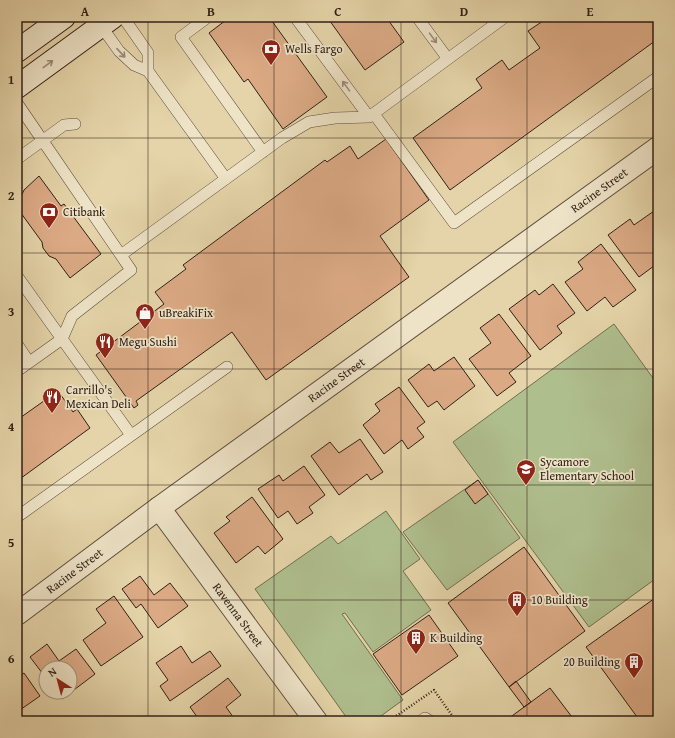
<svg xmlns="http://www.w3.org/2000/svg" width="675" height="738" font-family="'Gentium Book Plus',serif">
  <style>
    .green { fill: #afbe8d; stroke: #706f52 }
    .building { fill: #dbaa85; stroke: #312017 }
    .lines { fill: none; stroke-linecap: round; stroke-linejoin: round }
    .service-casing { stroke: #5e4d3c; stroke-width: 12 }
    .minor-casing { stroke: #5e4d3c; stroke-width: 24 }
    .secondary-casing { stroke: #312017; stroke-width: 24 }
    .path { stroke: #312017; stroke-width: 2.5; stroke-dasharray: 1 2; stroke-linecap: butt }
    .service { stroke: #eee3c7; stroke-width: 11 }
    .minor { stroke: #eee3c7; stroke-width: 22 }
    .secondary { stroke: #eee3c7; stroke-width: 22 }
    .oneway { stroke: #998b78 }
    .grid { fill: none; stroke: #312017; stroke-width: 1; stroke-opacity: 0.55 }
    .labels { text-anchor: middle; stroke-width: 3.5; stroke-linejoin: round; paint-order: stroke }
    .poi-label { font-size: 12px; fill: #312017; stroke: #eee3c7; text-anchor: start }
    .street-label { font-size: 12px; fill: #312017; stroke: #eee3c7 }
    .neatline { fill: none; stroke: #312017; stroke-width: 1.5 }
    .grid-label { font-size: 13px; text-anchor: middle; font-weight: bold; fill: #312017 }
  </style>
  <rect width="100%" height="100%" fill="#e5d4a9"/>
  <filter id="stains"><feTurbulence type="fractalNoise" baseFrequency=".005" numOctaves="4"/><feColorMatrix values="0 0 0 0 .2 0 0 0 0 .09 0 0 0 0 .02 0 0 0 .5 -.17"/></filter>
  <radialGradient id="worn" r=".72"><stop offset=".6" stop-color="#630" stop-opacity="0"/><stop offset="1" stop-color="#630" stop-opacity=".3"/></radialGradient>
  <path class="green" d="M 614,324 L 658,385 L 658,577 L 589,627 L 453,442 Z
    M 478,480 L 520,538 L 447,590 L 403,532 Z
    M 386,511 L 420,559 L 403,571 L 431,610 L 373,652 L 345,613 L 342,614 L 403,700 L 374,721 L 349,721 L 255,589 L 331,536 L 338,544 Z"/>
  <path class="building" d="M 230,17 L 269,17 L 327,97 L 283,129 L 248,79 L 244,82 L 209,33 Z
    M 327,17 L 386,17 L 404,42 L 365,70 Z
    M 549,17 L 658,17 L 658,45 L 655,41 L 450,190 L 413,138 L 482,88 L 476,79 L 502,60 L 509,70 L 540,48 L 528,31 Z
    M 386,139 L 429,200 L 380,236 L 409,277 L 266,380 L 232,332 L 136,401 L 138,405 L 134,408 L 96,355 L 164,304 L 155,292 L 186,269 L 183,265 L 325,160 L 327,162 L 350,146 L 358,159 Z
    M 39,176 L 61,206 L 64,204 L 101,254 L 70,278 L 56,259 L 49,256 L 43,248 L 42,242 L 18,209 L 20,199 L 24,190 Z
    M 654,211 L 658,216 L 658,263 L 639,277 L 608,235 L 630,219 L 634,225 Z
    M 601,244 L 636,290 L 613,307 L 605,297 L 587,311 L 565,282 L 583,269 L 578,262 Z
    M 553,284 L 575,313 L 557,326 L 562,333 L 540,350 L 509,309 L 535,290 L 539,295 Z
    M 499,314 L 531,356 L 509,373 L 516,382 L 497,396 L 469,359 L 491,343 L 480,328 Z
    M 454,357 L 475,386 L 444,410 L 437,401 L 428,407 L 408,380 L 429,364 L 434,371 Z
    M 399,387 L 425,422 L 417,428 L 424,437 L 408,449 L 402,440 L 384,454 L 363,425 L 380,411 L 375,404 Z
    M 58,391 L 73,412 L 77,409 L 90,428 L 17,481 L 17,420 Z
    M 360,439 L 383,472 L 371,480 L 367,474 L 339,495 L 311,456 L 330,442 L 339,453 Z
    M 304,466 L 325,495 L 309,507 L 313,513 L 297,524 L 288,511 L 278,518 L 258,489 L 279,475 L 283,481 Z
    M 478,480 L 488,494 L 475,504 L 465,490 Z
    M 252,497 L 283,539 L 265,554 L 258,546 L 236,563 L 214,533 L 230,521 L 226,517 Z
    M 524,547 L 585,631 L 509,687 L 448,603 Z
    M 140,576 L 154,595 L 170,583 L 188,606 L 158,628 L 141,604 L 136,608 L 122,589 Z
    M 114,596 L 143,637 L 101,666 L 83,640 L 106,623 L 96,609 Z
    M 658,596 L 658,712 L 645,721 L 640,721 L 586,647 Z
    M 429,615 L 458,656 L 402,695 L 373,654 Z
    M 47,644 L 59,661 L 76,649 L 95,674 L 62,699 L 57,692 L 70,692 L 70,668 L 46,668 L 46,678 L 30,657 Z
    M 181,646 L 192,663 L 210,651 L 221,666 L 170,701 L 160,686 L 168,680 L 156,663 Z
    M 24,673 L 40,696 L 17,712 L 17,678 Z
    M 228,678 L 241,695 L 226,707 L 236,721 L 200,721 L 190,707 Z
    M 516,681 L 531,702 L 524,707 L 509,687 Z
    M 550,688 L 575,721 L 505,721 L 531,702 Z"/>
  <g class="lines">
    <g class="service-casing">
      <path id="service" d="M 123,17 L 148,53 L 148,71
        M 208,17 L 181,37 L 263,152
        M 295,17 L 369,117
        M 417,17 L 448,59
        M 99,23 L 119,51 L 134,65 L 148,71 L 226,179
        M 17,103 L 131,270 L 72,316 L 62,339 L 131,435
        M 374,114 L 454,223 L 658,77
        M 17,159 L 64,125 L 75,124
        M 121,255 L 282,138 L 309,122 L 335,118 L 369,117 L 505,17
        M 17,276 L 62,339 L 17,371
        M 17,344 L 29,362
        M 17,517 L 227,367
        M 421,721 L 425,718 L 430,721"/>
    </g>
    <g class="minor-casing">
      <g id="minor">
        <path id="s1" d="M 159,508 L 316,721"/>
        <path id="s2" d="M 17,614 L 159,508 L 658,148"/>
      </g>
    </g>
    <g class="secondary-casing">
      <path id="secondary" d="M 17,51 L 64,17
        M 17,87 L 113,17"/>
    </g>
    <path class="path" d="M 389,721 L 434,690 L 456,721"/>
    <use href="#service" class="service"/>
    <use href="#minor" class="minor"/>
    <use href="#secondary" class="secondary"/>
  </g>
  <defs><path id="oneway-shaft" d="M-6 0H5M1.5-3L5.5 0L1.5 3" fill="none" stroke-width="1.6" stroke-linecap="round" stroke-linejoin="round"/></defs>
  <g class="oneway">
    <use href="#oneway-shaft" transform="translate(433 38) rotate(54)"/>
    <use href="#oneway-shaft" transform="translate(121 53) rotate(47)"/>
    <use href="#oneway-shaft" transform="translate(48 64) rotate(-36)"/>
    <use href="#oneway-shaft" transform="translate(346 86) rotate(-126)"/>
  </g>
  <path class="grid" d="M 148,17 L 148,721M 274,17 L 274,721M 401,17 L 401,721M 527,17 L 527,721M 17,138 L 658,138M 17,253 L 658,253M 17,369 L 658,369M 17,485 L 658,485M 17,600 L 658,600"/>
  <defs>
    <g id="bank-pin" transform="scale(1)"><path d="M0 17L-7.5 6A9.5 9.5 0 1 1 7.5 6Z" fill="#8f2418" stroke="#eee3c7"/><path d="M-6-4H6V4H-6ZM0-2.3a2.3 2.3 0 1 0 0 4.6a2.3 2.3 0 1 0 0-4.6Z" fill="#fff"/></g>
    <g id="shop-pin" transform="scale(1)"><path d="M0 17L-7.5 6A9.5 9.5 0 1 1 7.5 6Z" fill="#8f2418" stroke="#eee3c7"/><path d="M-5-2.5h2.3a2.7 3.5 0 0 1 5.4 0H5L5.5 6h-11ZM-1.5-2.5h3a1.5 2.3 0 0 0-3 0Z" fill="#fff"/></g>
    <g id="restaurant-pin" transform="scale(1)"><path d="M0 17L-7.5 6A9.5 9.5 0 1 1 7.5 6Z" fill="#8f2418" stroke="#eee3c7"/><path d="M-5-6h1v4h1v-4h1v4h1v-4h1v5L-1.5 .5V6h-2V.5L-5-1ZM5-6V6H3V1.5H1.5Q1.5-4 5-6Z" fill="#fff"/></g>
    <g id="school-pin" transform="scale(1)"><path d="M0 17L-7.5 6A9.5 9.5 0 1 1 7.5 6Z" fill="#8f2418" stroke="#eee3c7"/><path d="M0-5L7-2L0 1L-7-2ZM-4 1L0 2.5L4 1V4Q0 6-4 4Z" fill="#fff"/></g>
    <g id="building-pin" transform="scale(1)"><path d="M0 17L-7.5 6A9.5 9.5 0 1 1 7.5 6Z" fill="#8f2418" stroke="#eee3c7"/><path d="M-4-6H4V6H1V3H-1V6H-4ZM-2.5-4.3h1.7v1.8h-1.7ZM.8-4.3h1.7v1.8H.8ZM-2.5-1h1.7V.8h-1.7ZM.8-1h1.7V.8H.8Z" fill="#fff"/></g>
  </defs>
  <g fill-rule="evenodd">
    <use href="#bank-pin" x="271" y="49"/>
    <use href="#bank-pin" x="49" y="212"/>
    <use href="#shop-pin" x="145" y="313"/>
    <use href="#restaurant-pin" x="105" y="342"/>
    <use href="#restaurant-pin" x="52" y="397"/>
    <use href="#school-pin" x="526" y="469"/>
    <use href="#building-pin" x="517" y="600"/>
    <use href="#building-pin" x="416" y="638"/>
    <use href="#building-pin" x="634" y="662"/>
  </g>
  <g class="labels">
    <g class="poi-label">
      <text x="285" y="53">Wells Fargo</text>
      <text x="63" y="216">Citibank</text>
      <text x="159" y="317">uBreakiFix</text>
      <text x="119" y="346">Megu Sushi</text>
      <text x="66" y="394">Carrillo's<tspan x="66" dy="14">Mexican Deli</tspan></text>
      <text x="540" y="466">Sycamore<tspan x="540" dy="14">Elementary School</tspan></text>
      <text x="531" y="604">10 Building</text>
      <text x="430" y="642">K Building</text>
      <text x="620" y="666" text-anchor="end">20 Building</text>
    </g>
    <g class="street-label">
      <text dy="4" stroke="none"><textPath href="#s2" startOffset="720">Racine Street</textPath></text>
      <text dy="4" stroke="none"><textPath href="#s2" startOffset="396">Racine Street</textPath></text>
      <text dy="4" stroke="none"><textPath href="#s2" startOffset="72">Racine Street</textPath></text>
      <text dy="4" stroke="none"><textPath href="#s1" startOffset="133">Ravenna Street</textPath></text>
    </g>
  </g>
  <rect width="675" height="738" fill="none" stroke="#e5d4a9" stroke-width="44"/>
  <g transform="translate(58 680) rotate(324)"><circle r="19" fill="#eee3c7" stroke="#a29581"/>
  <path d="M0-3L7 15L0 10L-7 15Z" fill="#8f2418"/>
  <text y="-6" font-size="11" font-weight="bold" text-anchor="middle" fill="#312017">N</text>
  </g>
  <rect x="22" y="22" width="631" height="694" class="neatline"/>
  <g class="grid-label">
    <text x="85" y="16">A</text>
    <text x="211" y="16">B</text>
    <text x="338" y="16">C</text>
    <text x="464" y="16">D</text>
    <text x="590" y="16">E</text>
    <text x="11" y="84">1</text>
    <text x="11" y="200">2</text>
    <text x="11" y="316">3</text>
    <text x="11" y="431">4</text>
    <text x="11" y="547">5</text>
    <text x="11" y="663">6</text>
  </g>
  <rect width="100%" height="100%" filter="url(#stains)"/>
  <rect width="100%" height="100%" fill="url(#worn)"/>
</svg>
